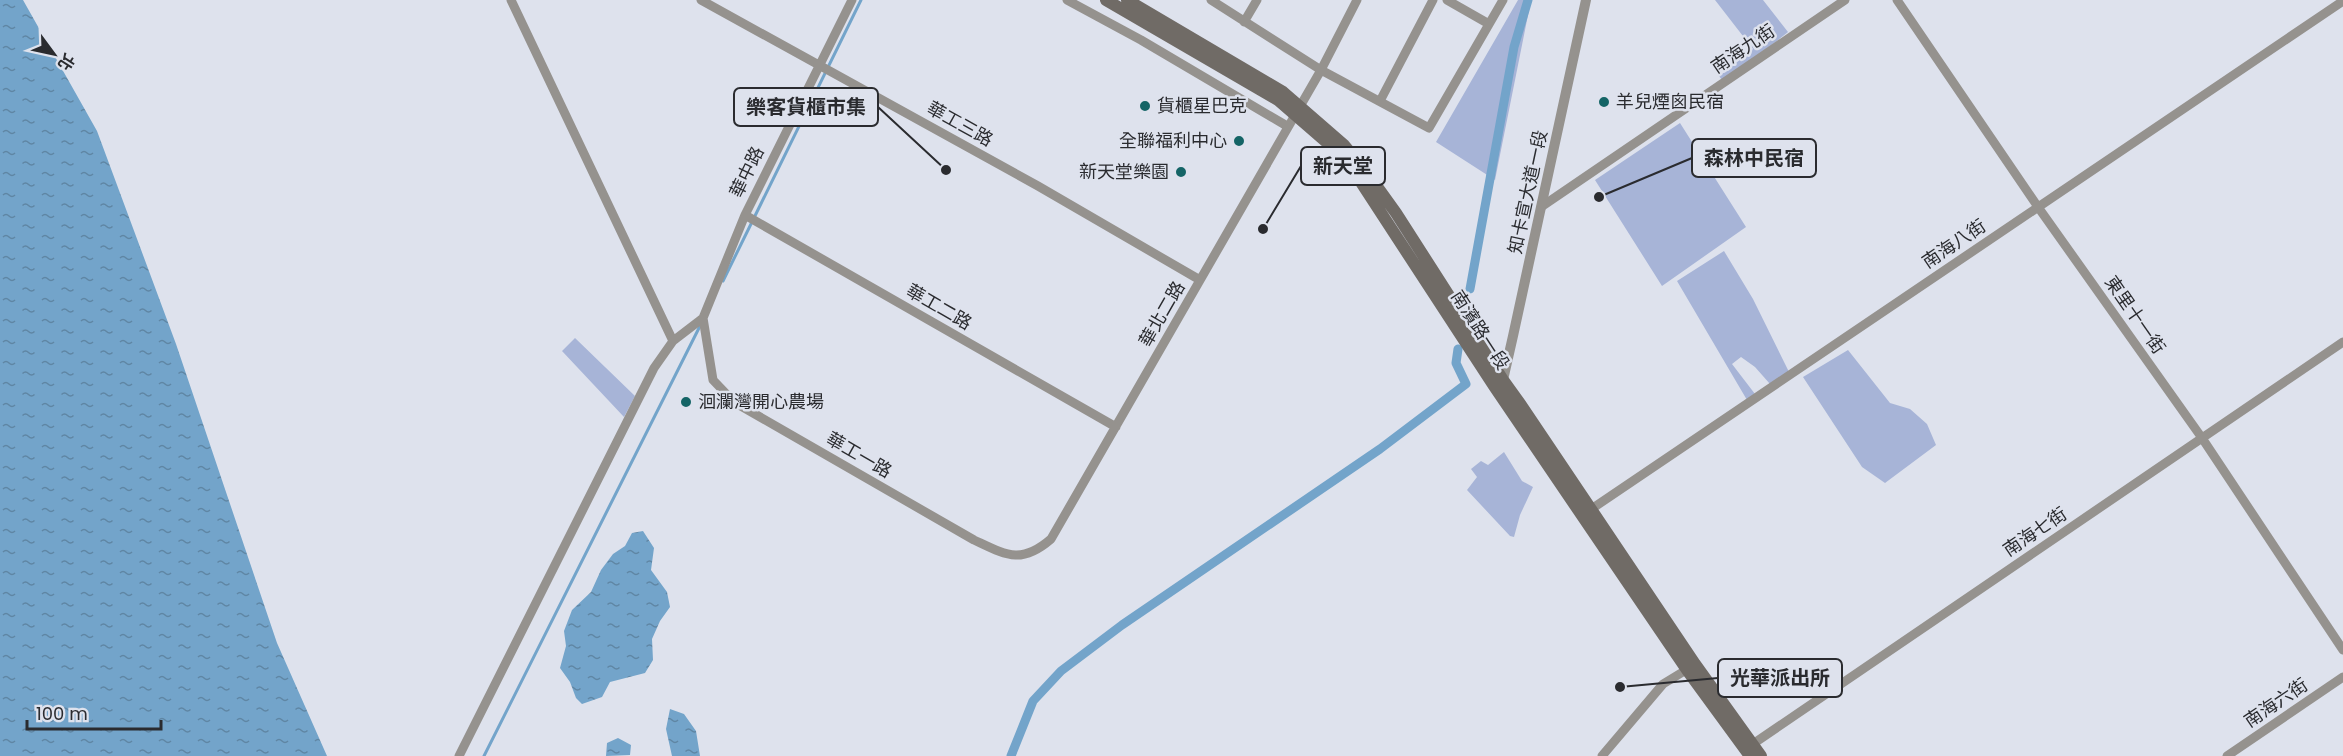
<svg xmlns="http://www.w3.org/2000/svg" width="2343" height="756" font-family="Poppins,'Noto Sans TC',sans-serif">
  <style>
    .green { fill: #a7b4d7 }
    .water { fill: url(#water-ripples) }
    .lines { fill: none; stroke-linecap: round; stroke-linejoin: round }
    .stream { stroke: #73a4ca; stroke-width: 3 }
    .canal { stroke: #73a4ca; stroke-width: 9 }
    .minor { stroke: #95928e; stroke-width: 9 }
    .tertiary { stroke: #95928e; stroke-width: 10 }
    .secondary { stroke: #706b66; stroke-width: 12 }
    .poi-dot { fill: #146466; stroke: #dee2ed; stroke-width: 2 }
    .labels { text-anchor: middle; stroke-width: 5; stroke-linejoin: round; paint-order: stroke }
    .street-label { font-size: 18px; fill: #2a2b2f; stroke: #dee2ed }
    .poi-label { font-size: 18px; fill: #2a2b2f; stroke: #dee2ed; text-anchor: start }
    .leader { fill: none; stroke: #2a2b2f; stroke-width: 2 }
    .callout-dot { fill: #2a2b2f; stroke: #dee2ed; stroke-width: 2 }
    .callout { fill: #dee2ed; stroke: #2a2b2f; stroke-width: 2 }
    .callout-label { font-size: 20px; text-anchor: middle; font-weight: bold; fill: #2a2b2f }
  </style>
  <defs>
    <pattern id="water-ripples" width="26" height="14" patternUnits="userSpaceOnUse" patternTransform="scale(1.5)"><rect width="26" height="14" fill="#73a4ca"/><path d="M2 4q2-2 4 0t4 0M15 11q2-2 4 0t4 0" fill="none" stroke="#5f86a4"/></pattern>
  </defs>
  <rect width="100%" height="100%" fill="#dee2ed"/>
  <path class="green" d="M 1518,0 L 1531,0 L 1495,180 L 1436,142 Z
    M 1715,0 L 1763,0 L 1788,32 L 1724,83 L 1719,76 L 1753,49 Z
    M 1680,123 L 1746,227 L 1662,286 L 1595,180 Z
    M 1724,251 L 1753,299 L 1789,372 L 1770,384 L 1755,367 L 1741,357 L 1732,364 L 1755,394 L 1747,400 L 1677,281 Z
    M 575,338 L 635,396 L 624,417 L 562,351 Z
    M 1848,350 L 1890,403 L 1910,409 L 1927,424 L 1936,445 L 1885,483 L 1862,467 L 1803,377 Z
    M 1504,452 L 1522,481 L 1533,487 L 1520,515 L 1514,537 L 1510,536 L 1467,490 L 1477,477 L 1471,469 L 1481,461 L 1488,465 Z"/>
  <path class="water" d="M 0,0 L 23,0 L 97,131 L 176,344 L 277,643 L 327,756 L 0,756 Z
    M 643,531 L 654,548 L 651,570 L 667,592 L 670,607 L 660,621 L 652,639 L 653,660 L 645,673 L 610,682 L 602,697 L 582,704 L 576,698 L 570,682 L 560,668 L 566,646 L 564,631 L 572,610 L 591,592 L 601,570 L 613,554 L 625,546 L 632,533 Z
    M 670,709 L 684,714 L 696,731 L 700,756 L 672,756 L 666,729 Z
    M 618,738 L 631,745 L 630,755 L 606,756 L 607,743 Z"/>
  <g class="lines">
    <path class="stream" d="M 723,281 L 861,0
      M 484,756 L 701,324"/>
    <path class="canal" d="M 1470,289 L 1514,47 L 1528,0
      M 1011,756 L 1033,701 L 1061,671 L 1122,625 L 1380,449 L 1466,384 L 1456,363 L 1458,349"/>
    <path class="minor" d="M 511,0 L 673,341
      M 701,0 L 1038,186 L 1200,280
      M 1067,0 L 1141,40 L 1287,126
      M 1211,0 L 1321,70 L 1429,128 L 1503,0
      M 1447,0 L 1489,24
      M 1897,0 L 2038,207 L 2202,438 L 2343,650
      M 1244,22 L 1257,0
      M 1380,101 L 1433,0
      M 1541,207 L 1845,0
      M 745,215 L 1116,427
      M 703,318 L 713,380 L 734,402 L 974,540 C 1006,555 1021,565 1051,539 L 1321,70 L 1357,0
      M 1587,512 L 2343,1
      M 1747,748 L 2343,342
      M 459,756 L 654,368 L 673,341 L 703,318 L 745,215 L 852,0
      M 1602,756 L 1663,684 L 1691,667
      M 2227,756 L 2343,677"/>
    <path class="tertiary" d="M 1500,382 L 1503,380 L 1513,336 L 1586,0"/>
    <path class="secondary" d="M 1106,0 L 1278,100 L 1331,146 L 1355,173 L 1494,386 L 1687,670 L 1750,756
      M 1127,0 L 1283,92 L 1344,145 L 1368,174 L 1396,213 L 1503,380 L 1521,405 L 1695,664 L 1761,756"/>
  </g>
  <g class="poi-dot">
    <circle cx="1604" cy="102" r="6"/>
    <circle cx="1145" cy="106" r="6"/>
    <circle cx="1239" cy="141" r="6"/>
    <circle cx="1181" cy="172" r="6"/>
    <circle cx="686" cy="402" r="6"/>
  </g>
  <g class="labels">
    <g class="street-label">
      <text transform="translate(1743 49) rotate(-34)" y="6">南海九街</text>
      <text transform="translate(960 124) rotate(29)" y="6">華工三路</text>
      <text transform="translate(747 172) rotate(-64)" y="6">華中路</text>
      <text transform="translate(1528 192) rotate(-78)" y="6">知卡宣大道一段</text>
      <text transform="translate(1954 244) rotate(-34)" y="6">南海八街</text>
      <text transform="translate(939 307) rotate(30)" y="6">華工二路</text>
      <text transform="translate(1162 314) rotate(-60)" y="6">華北二路</text>
      <text transform="translate(2135 315) rotate(55)" y="6">東里十一街</text>
      <text transform="translate(1480 330) rotate(57)" y="6">南濱路一段</text>
      <text transform="translate(859 455) rotate(30)" y="6">華工一路</text>
      <text transform="translate(2035 532) rotate(-34)" y="6">南海七街</text>
      <text transform="translate(2276 703) rotate(-34)" y="6">南海六街</text>
    </g>
    <g class="poi-label">
      <text x="1616" y="108">羊兒煙囪民宿</text>
      <text x="1157" y="112">貨櫃星巴克</text>
      <text x="1227" y="147" text-anchor="end">全聯福利中心</text>
      <text x="1169" y="178" text-anchor="end">新天堂樂園</text>
      <text x="698" y="408">洄瀾灣開心農場</text>
    </g>
  </g>
  <path class="leader" d="M946 170L878 107M1599 197L1692 158M1263 229L1301 166M1620 687L1718 678"/>
  <g class="callout-dot">
    <circle cx="946" cy="170" r="6"/>
    <circle cx="1599" cy="197" r="6"/>
    <circle cx="1263" cy="229" r="6"/>
    <circle cx="1620" cy="687" r="6"/>
  </g>
  <g class="callout">
    <rect x="734" y="88" width="144" height="38" rx="6"/>
    <rect x="1692" y="139" width="124" height="38" rx="6"/>
    <rect x="1301" y="147" width="84" height="38" rx="6"/>
    <rect x="1718" y="659" width="124" height="38" rx="6"/>
  </g>
  <g class="callout-label">
    <text x="806" y="114">樂客貨櫃市集</text>
    <text x="1754" y="165">森林中民宿</text>
    <text x="1343" y="173">新天堂</text>
    <text x="1780" y="685">光華派出所</text>
  </g>
  <g transform="translate(54 54) rotate(123)" stroke="#dee2ed" stroke-width="4.5" paint-order="stroke">
  <path d="M0-4.5L10 22L0 15L-10 22Z" fill="#2a2b2f"/>
  <text y="-9" font-size="16" font-weight="bold" text-anchor="middle" fill="#2a2b2f">北</text>
  </g>
  <path d="M27 720v9h134v-9" fill="none" stroke="#2a2b2f" stroke-width="3"/>
  <text x="36" y="720" font-size="18" fill="#2a2b2f" stroke="#dee2ed" stroke-width="4.5" paint-order="stroke">100 m</text>
</svg>
